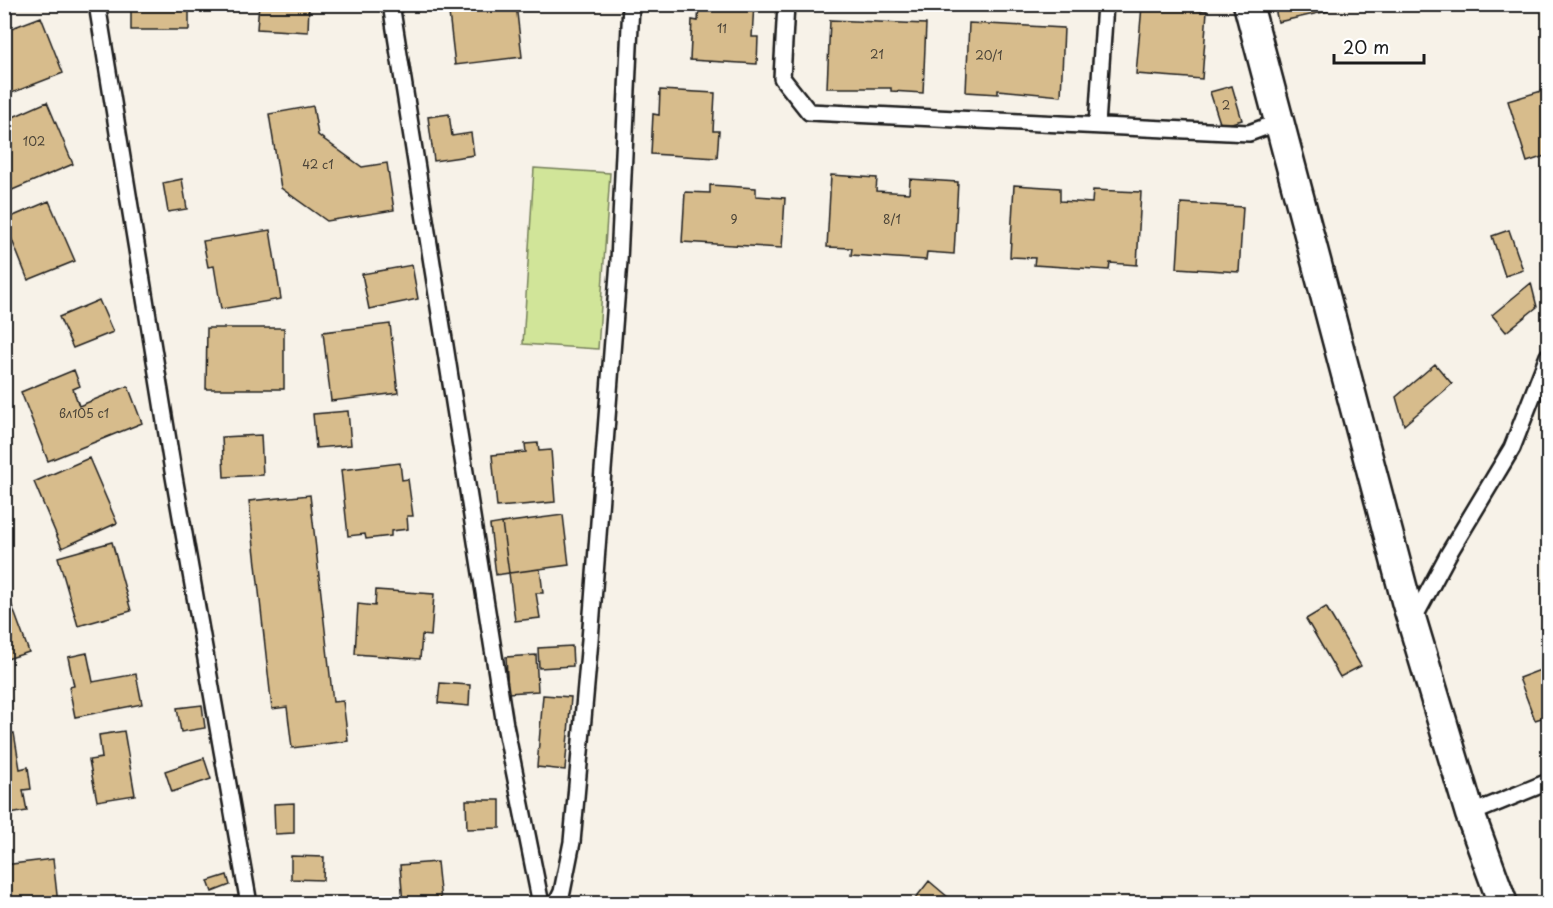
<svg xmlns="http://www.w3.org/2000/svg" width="1553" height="908" font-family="'Playpen Sans',sans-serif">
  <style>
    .green { fill: #d1e599; stroke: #76805a; stroke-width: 1.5 }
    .building { fill: #d7bc8c; stroke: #1c1c1c; stroke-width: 1.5 }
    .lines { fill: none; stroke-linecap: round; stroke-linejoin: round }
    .lane-casing { stroke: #1c1c1c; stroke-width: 20 }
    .street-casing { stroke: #1c1c1c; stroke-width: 33 }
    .lane { stroke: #fff; stroke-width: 15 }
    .street { stroke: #fff; stroke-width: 28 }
    .labels { text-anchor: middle; stroke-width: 4.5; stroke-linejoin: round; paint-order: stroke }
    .number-label { font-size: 12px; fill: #4b4438 }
  </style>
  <rect width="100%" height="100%" fill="#f7f2e8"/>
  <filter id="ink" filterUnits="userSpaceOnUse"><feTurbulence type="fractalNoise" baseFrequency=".0167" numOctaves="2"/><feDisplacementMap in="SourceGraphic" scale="12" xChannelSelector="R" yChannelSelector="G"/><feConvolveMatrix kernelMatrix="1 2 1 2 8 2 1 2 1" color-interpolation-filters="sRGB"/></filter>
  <g filter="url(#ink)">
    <path class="green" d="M 534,168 L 610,173 L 598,349 L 523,344 Z"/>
    <path class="building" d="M 131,4 L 189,4 L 189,30 L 131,30 Z
      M 259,4 L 309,4 L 308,32 L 257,29 Z
      M 448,4 L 516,4 L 522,57 L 455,65 Z
      M 699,4 L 754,4 L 752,37 L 758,37 L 757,64 L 690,60 L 692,20 L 698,21 Z
      M 1274,4 L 1327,4 L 1328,11 L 1278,22 Z
      M 1142,6 L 1207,11 L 1202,79 L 1136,74 Z
      M 41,17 L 63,73 L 4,96 L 4,31 Z
      M 830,20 L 926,24 L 923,93 L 891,91 L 891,88 L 827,88 Z
      M 969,23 L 1064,28 L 1061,96 L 998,90 L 998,94 L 966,92 Z
      M 1232,86 L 1242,120 L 1221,126 L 1210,92 Z
      M 1548,89 L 1548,155 L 1527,162 L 1508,101 Z
      M 660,90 L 715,93 L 713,131 L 719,131 L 717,158 L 651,154 L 653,114 L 659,115 Z
      M 47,102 L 73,164 L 10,191 L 4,177 L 4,121 Z
      M 313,106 L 318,135 L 362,167 L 387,163 L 394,210 L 327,221 L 281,188 L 269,114 Z
      M 449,114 L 452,136 L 471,133 L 474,155 L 434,161 L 428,117 Z
      M 831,175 L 877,178 L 876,191 L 909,193 L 910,179 L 958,182 L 954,254 L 927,252 L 926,260 L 851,255 L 852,248 L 827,247 Z
      M 182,179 L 187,209 L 168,212 L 163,183 Z
      M 710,185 L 756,188 L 756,196 L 785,198 L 782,248 L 682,242 L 685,192 L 710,193 Z
      M 1014,185 L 1060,188 L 1060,201 L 1092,203 L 1093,190 L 1141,192 L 1137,265 L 1110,263 L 1109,270 L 1034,265 L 1035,258 L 1010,257 Z
      M 49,201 L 75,261 L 28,280 L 4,220 Z
      M 1181,203 L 1243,207 L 1239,272 L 1177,268 Z
      M 270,230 L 281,299 L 221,309 L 214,266 L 208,267 L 203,241 Z
      M 1509,230 L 1523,270 L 1505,276 L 1492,236 Z
      M 412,265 L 418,299 L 369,309 L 362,274 Z
      M 1531,283 L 1537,307 L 1506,332 L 1492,315 Z
      M 99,300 L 113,332 L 73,348 L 59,317 Z
      M 390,324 L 398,393 L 331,401 L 323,332 Z
      M 207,328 L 284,328 L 284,389 L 206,389 Z
      M 1435,364 L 1452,384 L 1404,425 L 1396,397 Z
      M 74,370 L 80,386 L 73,389 L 79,406 L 128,386 L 142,423 L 48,461 L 21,392 Z
      M 348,411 L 351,445 L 316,448 L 313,414 Z
      M 261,435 L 263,475 L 224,477 L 222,437 Z
      M 538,443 L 539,451 L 551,450 L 555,502 L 497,507 L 492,455 L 526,452 L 525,444 Z
      M 89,458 L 117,523 L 62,548 L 34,482 Z
      M 400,463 L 402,480 L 408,479 L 413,516 L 407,516 L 408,529 L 391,531 L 391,536 L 366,539 L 365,534 L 348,536 L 341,470 Z
      M 310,495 L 333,702 L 343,701 L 348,741 L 292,748 L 287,707 L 272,709 L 249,501 Z
      M 563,515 L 569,565 L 509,573 L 502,523 Z
      M 502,523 L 509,573 L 496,575 L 490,525 Z
      M 112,542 L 131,611 L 78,626 L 58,557 Z
      M 540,569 L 543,593 L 536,593 L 540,618 L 515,621 L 509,573 Z
      M 376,590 L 434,594 L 431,636 L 422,635 L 420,659 L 355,654 L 358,604 L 375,606 Z
      M 8,595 L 29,652 L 4,660 L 4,596 Z
      M 1326,607 L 1361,666 L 1340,677 L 1306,619 Z
      M 572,646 L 573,666 L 539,668 L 538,648 Z
      M 87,653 L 93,682 L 136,674 L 142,704 L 75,717 L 69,687 L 74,686 L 68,657 Z
      M 536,655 L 538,691 L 508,693 L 506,657 Z
      M 1548,667 L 1548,716 L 1535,720 L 1519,678 Z
      M 440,683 L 470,685 L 469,706 L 438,703 Z
      M 543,695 L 571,697 L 565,770 L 537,767 Z
      M 202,705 L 205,728 L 181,732 L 177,708 Z
      M 124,731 L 135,795 L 97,801 L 89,760 L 102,758 L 99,735 Z
      M 14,733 L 20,769 L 28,767 L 31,789 L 23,790 L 27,811 L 4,815 L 4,735 Z
      M 204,758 L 211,779 L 172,792 L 165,771 Z
      M 466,800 L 500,800 L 500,828 L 467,829 Z
      M 294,803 L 294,833 L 275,834 L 274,804 Z
      M 291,856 L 324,857 L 323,880 L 291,879 Z
      M 53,859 L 58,904 L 4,904 L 4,865 Z
      M 437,862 L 441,901 L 403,904 L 400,865 Z
      M 227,875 L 230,885 L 212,892 L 208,881 Z
      M 929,881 L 956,904 L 911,904 Z"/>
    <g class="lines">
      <g class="lane-casing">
        <path id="lane" d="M 97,4 L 173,471 L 249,904
          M 391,4 L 505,725 L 541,904
          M 786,4 L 782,78 L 809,112 L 1249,133 L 1279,122
          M 1097,125 L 1105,4
          M 1413,620 L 1449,553 L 1512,448 L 1548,356
          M 1470,814 L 1548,782
          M 556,904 L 562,892 L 572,842 L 590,640 L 619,261 L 631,4"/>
      </g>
      <g class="street-casing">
        <path id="street" d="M 1248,4 L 1406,601 L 1470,814 L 1503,904"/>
      </g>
      <use href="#lane" class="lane"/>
      <use href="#street" class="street"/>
    </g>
  </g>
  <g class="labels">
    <g class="number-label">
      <text x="722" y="33">11</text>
      <text x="877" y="59">21</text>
      <text x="989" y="60">20/1</text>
      <text x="1226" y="110">2</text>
      <text x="34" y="146">102</text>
      <text x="318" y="169">42 с1</text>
      <text x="734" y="224">9</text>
      <text x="892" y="224">8/1</text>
      <text x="84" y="418">вл105 с1</text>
    </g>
  </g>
  <rect width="1553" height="908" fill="none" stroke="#fff" stroke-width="24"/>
  <rect x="12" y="12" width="1529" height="884" fill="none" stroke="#1c1c1c" stroke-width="2" filter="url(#ink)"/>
  <path d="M1334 54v9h90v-9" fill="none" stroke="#1c1c1c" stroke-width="3"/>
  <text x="1343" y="54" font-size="18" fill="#1c1c1c" stroke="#ffffff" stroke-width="4.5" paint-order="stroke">20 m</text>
</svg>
